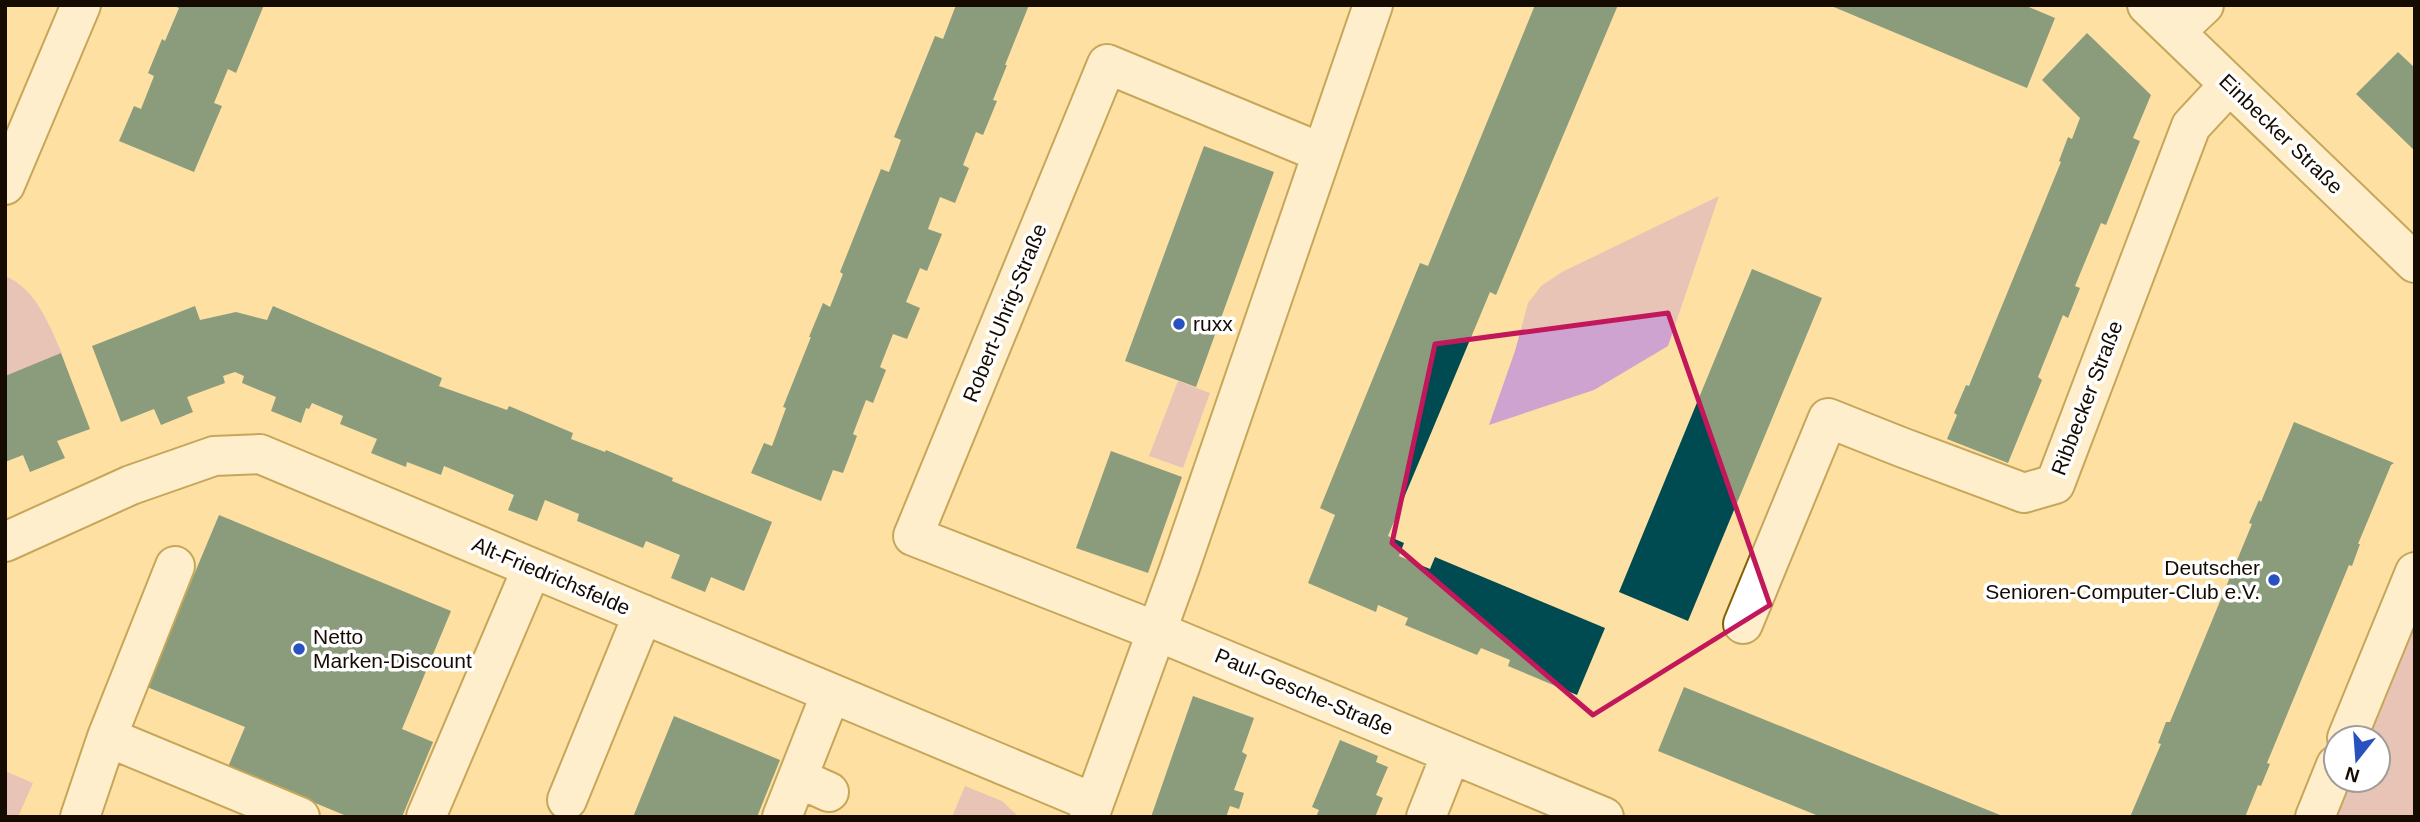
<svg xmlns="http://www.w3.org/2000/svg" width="2420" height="822" font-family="Arial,sans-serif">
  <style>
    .green { fill: #cfa3d0 }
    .building { fill: #004a51 }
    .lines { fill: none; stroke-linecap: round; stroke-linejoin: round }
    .minor-casing { stroke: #836203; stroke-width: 42 }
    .minor { stroke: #fff; stroke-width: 38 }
    .marked { fill: none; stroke: #c2185b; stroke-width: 5; stroke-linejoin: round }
    .poi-dot { fill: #2a51c0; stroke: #fff; stroke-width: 2.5 }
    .labels { text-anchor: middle; stroke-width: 7; stroke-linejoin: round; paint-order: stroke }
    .street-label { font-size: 21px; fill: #150b00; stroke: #fff }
    .poi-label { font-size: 21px; fill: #150b00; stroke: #fff; text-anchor: start }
  </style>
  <rect width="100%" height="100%" fill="#fde0a3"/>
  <path class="green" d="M 1719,196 L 1668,346 L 1594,390 L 1489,425 L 1515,351 L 1528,303 L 1541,286 L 1562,272 Z
    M 5,276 C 36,288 49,325 62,353 L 5,376 Z
    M 1178,381 L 1210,393 L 1183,468 L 1149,456 Z
    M 2415,614 L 2415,817 L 2330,817 L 2345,780 L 2378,780 L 2378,738 L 2363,738 Z
    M 5,771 L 33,783 L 18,817 L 5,817 Z
    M 965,786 L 1002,801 L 1019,817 L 952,817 Z"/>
  <path class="building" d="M 172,5 L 264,5 L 236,73 L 228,69 L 214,103 L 222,106 L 194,172 L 119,141 L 134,106 L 141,109 L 154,76 L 148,73 L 162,39 L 165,41 L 179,8 Z
    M 956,5 L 1029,5 L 1005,65 L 1007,65 L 993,100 L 997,101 L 983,135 L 976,132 L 963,165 L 969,168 L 955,203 L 940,197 L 928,229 L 942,234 L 927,271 L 920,268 L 906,302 L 920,308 L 907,339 L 893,334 L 880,367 L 886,370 L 873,403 L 866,400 L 853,434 L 857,436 L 843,473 L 833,470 L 821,501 L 751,473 L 764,443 L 772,446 L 786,408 L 783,407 L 811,337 L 809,337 L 823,303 L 830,307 L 843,274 L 840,272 L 881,169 L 889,172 L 901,140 L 894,137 L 935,36 L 943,39 Z
    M 1535,5 L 1618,5 L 1496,295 L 1490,292 L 1388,536 L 1404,543 L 1399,556 L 1430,569 L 1435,557 L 1605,628 L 1577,695 L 1508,666 L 1510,660 L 1481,648 L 1477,655 L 1405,625 L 1408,618 L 1378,605 L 1376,612 L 1308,583 L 1335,515 L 1320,508 L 1420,263 L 1428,266 Z
    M 1829,5 L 2024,5 L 2055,18 L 2027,88 Z
    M 2087,33 L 2151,95 L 2133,138 L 2140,141 L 2106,225 L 2101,223 L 2075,286 L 2080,288 L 2068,318 L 2063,315 L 2038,377 L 2042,380 L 2008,463 L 1947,439 L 1957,415 L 1954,413 L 1966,385 L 1969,386 L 2061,162 L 2059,161 L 2068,137 L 2072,139 L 2080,118 L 2042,80 Z
    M 2398,52 L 2415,68 L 2415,151 L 2356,94 Z
    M 1204,146 L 1274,172 L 1196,387 L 1125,361 Z
    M 1752,269 L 1822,298 L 1688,621 L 1619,592 Z
    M 195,306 L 200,320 L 236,312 L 267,320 L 273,306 L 442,378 L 439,386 L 507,410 L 509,406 L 573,433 L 571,439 L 605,452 L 606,450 L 673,478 L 672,481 L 772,522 L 744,591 L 711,577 L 705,592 L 671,578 L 680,555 L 646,541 L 643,548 L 577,521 L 579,514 L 545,500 L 537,521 L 508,510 L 514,495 L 444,466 L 441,475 L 407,462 L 406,467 L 371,453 L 377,439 L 340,424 L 343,416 L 312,403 L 309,409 L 306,408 L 301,423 L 271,411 L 276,397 L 242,383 L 244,376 L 235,372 L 223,376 L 225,383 L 187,397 L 193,412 L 161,425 L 154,409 L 121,422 L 92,346 Z
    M 61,353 L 90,429 L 57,441 L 65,458 L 30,472 L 23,455 L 5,462 L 5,376 Z
    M 2294,422 L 2394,463 L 2391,465 L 2358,544 L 2360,544 L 2352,566 L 2349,565 L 2267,763 L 2270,764 L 2261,786 L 2258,785 L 2245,817 L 2130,817 L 2161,744 L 2158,743 L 2166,722 L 2170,722 L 2252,524 L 2249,523 L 2259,500 L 2261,502 Z
    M 1111,451 L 1182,477 L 1148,573 L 1076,548 Z
    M 219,515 L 451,611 L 402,729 L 433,742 L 402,817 L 349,817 L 228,767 L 245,727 L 147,687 Z
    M 1684,687 L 2005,817 L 1821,817 L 1658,751 Z
    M 1193,696 L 1254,718 L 1242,752 L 1247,755 L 1234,790 L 1244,793 L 1239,809 L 1230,806 L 1226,817 L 1151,817 Z
    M 674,716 L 780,760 L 757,817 L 633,817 Z
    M 1340,740 L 1378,756 L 1376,762 L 1388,767 L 1376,795 L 1383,798 L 1375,817 L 1316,817 L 1319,810 L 1312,807 Z"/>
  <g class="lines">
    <g class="minor-casing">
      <path id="minor" d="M 2147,5 L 2415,263
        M 2175,32 L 2204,5
        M 1322,153 L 1107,64 L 913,536 L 1156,631 L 1604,817
        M 5,185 L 81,5
        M 5,542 L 131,485 L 214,456 L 260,454 L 1094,803
        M 1743,624 L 1828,418 L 1901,447 L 2024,493 L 2055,484 L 2191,126 L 2229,85
        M 107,737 L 300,817
        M 2347,738 L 2415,572
        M 798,778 L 829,792
        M 567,800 L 643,614
        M 80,817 L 107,737 L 175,566
        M 426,817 L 532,568
        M 782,817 L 831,693
        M 1089,817 L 1180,567 L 1373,5
        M 1426,817 L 1451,754
        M 2315,817 L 2336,765"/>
    </g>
    <use href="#minor" class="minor"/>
  </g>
  <path d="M0 0H2420V822H0ZM 1668,313 L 1770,605 L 1593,715 L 1392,543 L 1435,344 Z" fill="#fde0a3" fill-opacity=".55" fill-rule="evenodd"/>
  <path class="marked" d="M 1668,313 L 1770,605 L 1593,715 L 1392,543 L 1435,344 Z"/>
  <g class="poi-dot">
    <circle cx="1179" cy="324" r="7"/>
    <circle cx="2274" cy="580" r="7"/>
    <circle cx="299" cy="649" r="7"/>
  </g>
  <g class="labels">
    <g class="street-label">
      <text transform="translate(2281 134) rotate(44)" y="7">Einbecker Straße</text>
      <text transform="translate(1005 313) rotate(-68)" y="7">Robert-Uhrig-Straße</text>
      <text transform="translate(2087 398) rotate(-69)" y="7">Ribbecker Straße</text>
      <text transform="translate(551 576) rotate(23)" y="7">Alt-Friedrichsfelde</text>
      <text transform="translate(1304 692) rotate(23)" y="7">Paul-Gesche-Straße</text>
    </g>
    <g class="poi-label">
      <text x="1193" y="331">ruxx</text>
      <text x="2260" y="575" text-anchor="end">Deutscher<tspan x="2260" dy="24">Senioren-Computer-Club e.V.</tspan></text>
      <text x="313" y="644">Netto<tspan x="313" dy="24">Marken-Discount</tspan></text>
    </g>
  </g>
  <rect width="2420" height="822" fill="none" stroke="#150b00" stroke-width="14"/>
  <g transform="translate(2357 759) rotate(197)"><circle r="33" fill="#ffffff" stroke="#a19d99" stroke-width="2"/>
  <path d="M0-5L12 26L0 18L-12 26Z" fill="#2a51c0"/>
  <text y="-10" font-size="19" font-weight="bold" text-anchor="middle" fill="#150b00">N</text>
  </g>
</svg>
